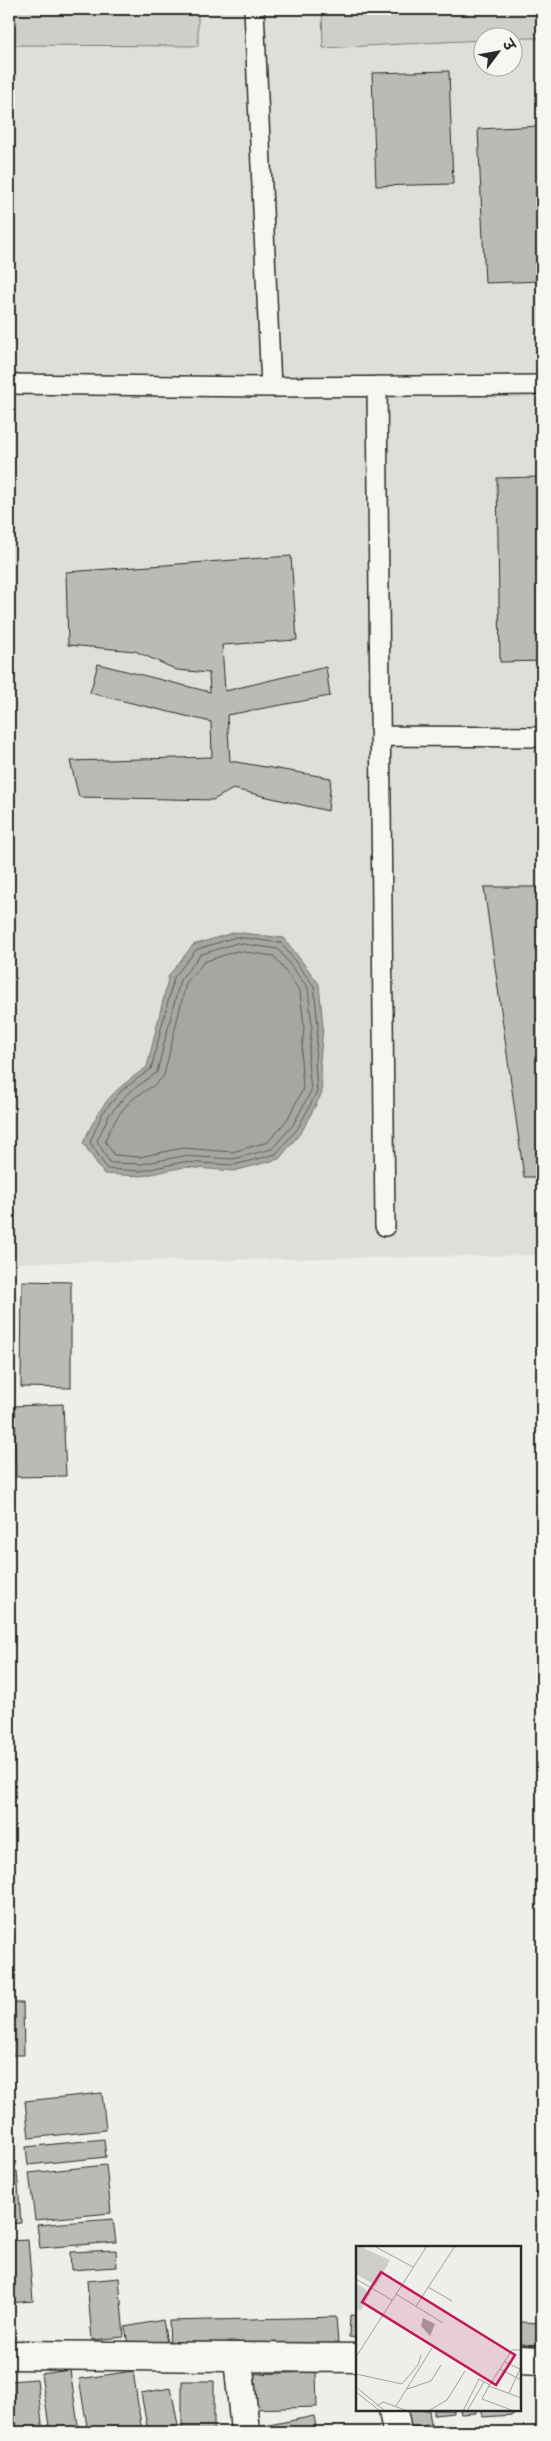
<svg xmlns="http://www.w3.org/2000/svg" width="551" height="2441" font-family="'Comic Neue','Playpen Sans Deva',sans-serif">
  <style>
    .built { fill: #dededb; fill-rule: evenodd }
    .green { fill: #cececa; stroke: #7c7c7a }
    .water { fill: #a6a6a3; stroke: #757573 }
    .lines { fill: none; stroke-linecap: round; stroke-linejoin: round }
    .shore { stroke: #5c5c5b; stroke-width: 1 }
    .building { fill: #babab7; stroke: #2b2b2b }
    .service-casing { stroke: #2b2b2b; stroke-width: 22 }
    .minor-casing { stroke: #2b2b2b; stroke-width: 31 }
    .service { stroke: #f6f6f2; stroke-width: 19 }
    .minor { stroke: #f6f6f2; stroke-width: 28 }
    .inset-road { fill: none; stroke: #a0a09e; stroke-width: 1 }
    .view { fill: #c2185b; fill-opacity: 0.15; stroke: #c2185b; stroke-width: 2.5 }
    .inset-edge { fill: none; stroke: #2b2b2b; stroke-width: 2.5 }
  </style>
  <rect width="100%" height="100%" fill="#eeeeea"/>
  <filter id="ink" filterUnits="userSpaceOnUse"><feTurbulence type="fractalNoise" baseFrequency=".02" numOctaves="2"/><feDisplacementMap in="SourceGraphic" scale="10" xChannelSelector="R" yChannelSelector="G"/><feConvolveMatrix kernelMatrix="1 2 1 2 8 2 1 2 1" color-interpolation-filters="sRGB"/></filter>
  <g filter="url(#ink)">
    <path class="built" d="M 9,9 L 542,9 L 542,1255 L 9,1263 ZM 484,38 L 514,38 L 514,68 L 484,68 Z"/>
    <path class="green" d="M 9,9 L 198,9 L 198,46 L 9,45 Z
      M 322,9 L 542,9 L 542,38 L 484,38 L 483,40 L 323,48 Z"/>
    <path class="water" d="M 235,932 L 284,938 L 319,984 L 323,1027 L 320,1061 L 322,1093 L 302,1131 L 279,1159 L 234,1171 L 184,1167 L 142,1176 L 104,1174 L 83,1143 C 102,1102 110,1093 147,1067 L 169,975 L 193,945 Z"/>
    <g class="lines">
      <path class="shore" d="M 236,937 L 281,943 L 314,986 L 318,1026 L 315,1061 L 317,1092 L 298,1128 L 276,1154 L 234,1165 L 183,1162 L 141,1171 L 107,1169 L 90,1142 L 103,1112 L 123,1089 L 151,1069 L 174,977 L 196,950 Z
        M 237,943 L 278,949 L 308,988 L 312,1026 L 308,1061 L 311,1091 L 293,1125 L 272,1149 L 233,1159 L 183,1156 L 141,1164 L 110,1163 L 97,1141 L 109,1115 L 127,1094 L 157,1072 L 180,980 L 200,955 Z
        M 237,951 L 274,956 L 300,991 L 304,1027 L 301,1060 L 303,1089 L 287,1120 L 268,1142 L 232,1152 L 182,1148 L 140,1157 L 114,1155 L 105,1141 C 111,1126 120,1110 133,1099 C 143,1091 157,1086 164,1075 L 186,983 L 204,962 Z"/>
    </g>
    <path class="building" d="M 449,71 L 453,184 L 376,186 L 372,73 Z
      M 542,126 L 542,281 L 485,283 L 478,129 Z
      M 539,477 L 542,661 L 500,662 L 497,478 Z
      M 291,556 L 297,640 L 222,645 L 225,691 L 326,667 L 330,696 L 227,715 L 230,761 L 331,778 L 328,811 L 233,789 L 213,800 L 79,797 L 70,761 L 212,757 L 211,722 L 90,693 L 98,664 L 210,692 L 209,673 L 177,670 L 135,651 L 68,645 L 66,572 Z
      M 484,887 L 542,887 L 542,1177 L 524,1177 Z
      M 22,1281 L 71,1282 L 71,1388 L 21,1387 Z
      M 63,1404 L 66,1476 L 16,1477 L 14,1406 Z
      M 9,2003 L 23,2003 L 24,2055 L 9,2055 Z
      M 102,2093 L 106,2130 L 29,2138 L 25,2101 Z
      M 104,2139 L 106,2157 L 28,2165 L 26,2147 Z
      M 106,2165 L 111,2213 L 35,2220 L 29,2173 Z
      M 17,2171 L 21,2223 L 9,2224 L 9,2172 Z
      M 113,2219 L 116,2242 L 40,2248 L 37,2225 Z
      M 28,2240 L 33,2301 L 9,2303 L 9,2241 Z
      M 116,2250 L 117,2267 L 71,2270 L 70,2252 Z
      M 119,2278 L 124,2337 L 92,2340 L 87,2281 Z
      M 350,2315 L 357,2316 L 357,2338 L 349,2337 Z
      M 336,2317 L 338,2344 L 170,2347 L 169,2321 Z
      M 163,2320 L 167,2343 L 129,2350 L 125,2327 Z
      M 520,2322 L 542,2323 L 542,2345 L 520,2344 Z
      M 70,2370 L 79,2432 L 50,2432 L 41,2374 Z
      M 133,2371 L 142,2432 L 88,2432 L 79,2379 Z
      M 316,2372 L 317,2407 L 252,2409 L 251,2374 Z
      M 37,2379 L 43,2432 L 9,2432 L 9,2381 Z
      M 182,2381 L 214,2381 L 214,2432 L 182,2432 Z
      M 171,2388 L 179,2431 L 148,2432 L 141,2393 Z
      M 407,2410 L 429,2410 L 431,2425 L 409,2428 Z
      M 434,2410 L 454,2410 L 454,2413 L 434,2415 Z
      M 460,2410 L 476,2410 L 476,2413 L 461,2414 Z
      M 482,2410 L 513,2410 L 513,2415 L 482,2417 Z
      M 314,2416 L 317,2432 L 260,2432 L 259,2427 Z"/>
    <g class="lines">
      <g class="service-casing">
        <path id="service" d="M 254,9 L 271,387
          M 9,384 L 271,387 L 542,385
          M 377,386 L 385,1226
          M 381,736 L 542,737"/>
      </g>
      <g class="minor-casing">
        <path id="minor" d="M 9,2355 L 357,2358
          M 238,2357 L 245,2432
          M 520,2360 L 542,2361
          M 393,2410 L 397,2432"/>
      </g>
      <use href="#service" class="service"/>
      <use href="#minor" class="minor"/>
    </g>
  </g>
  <g transform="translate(356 2246)">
    <rect width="165" height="165" fill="#eeeeea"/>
    <path d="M 3,0 L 34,14 L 20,40 L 0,28 L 0,6 ZM 0,37 L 15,47 L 4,65 L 0,62 Z" fill="#cececa"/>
    <path d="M 67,72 L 79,78 L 74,90 L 65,80 Z" fill="#a6a6a3"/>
    <path class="inset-road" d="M 18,0 L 57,21M 0,33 L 36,54M 72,41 L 96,55M 40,48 L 87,77M 60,60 L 99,0M 0,111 L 71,0M 149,116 L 164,123 L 153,147M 144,123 L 165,134M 0,128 L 46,138 L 62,119 L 65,109M 133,140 L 156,104 L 165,104M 0,141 L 29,165M 51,143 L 75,135 L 85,119M 0,146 L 24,165M 21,160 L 27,156 L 52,165M 40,160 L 76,102M 72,165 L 91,154 L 109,125M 107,165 L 123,133 L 134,139M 111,165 L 128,136M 158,165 L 126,153 L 133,140 L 165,152"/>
    <path class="view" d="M 25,26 L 159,109 L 140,139 L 6,56 Z"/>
    <rect width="165" height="165" class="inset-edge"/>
  </g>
  <rect width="551" height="2441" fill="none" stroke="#f6f6f2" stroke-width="30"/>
  <rect x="15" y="15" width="521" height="2411" fill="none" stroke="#2b2b2b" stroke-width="2" filter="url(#ink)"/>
  <g transform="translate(498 52) rotate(58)"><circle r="24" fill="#f6f6f2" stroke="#a5a5a2"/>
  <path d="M0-4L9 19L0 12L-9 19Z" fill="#2b2b2b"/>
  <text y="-8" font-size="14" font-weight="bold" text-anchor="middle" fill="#2b2b2b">उ</text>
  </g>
</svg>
